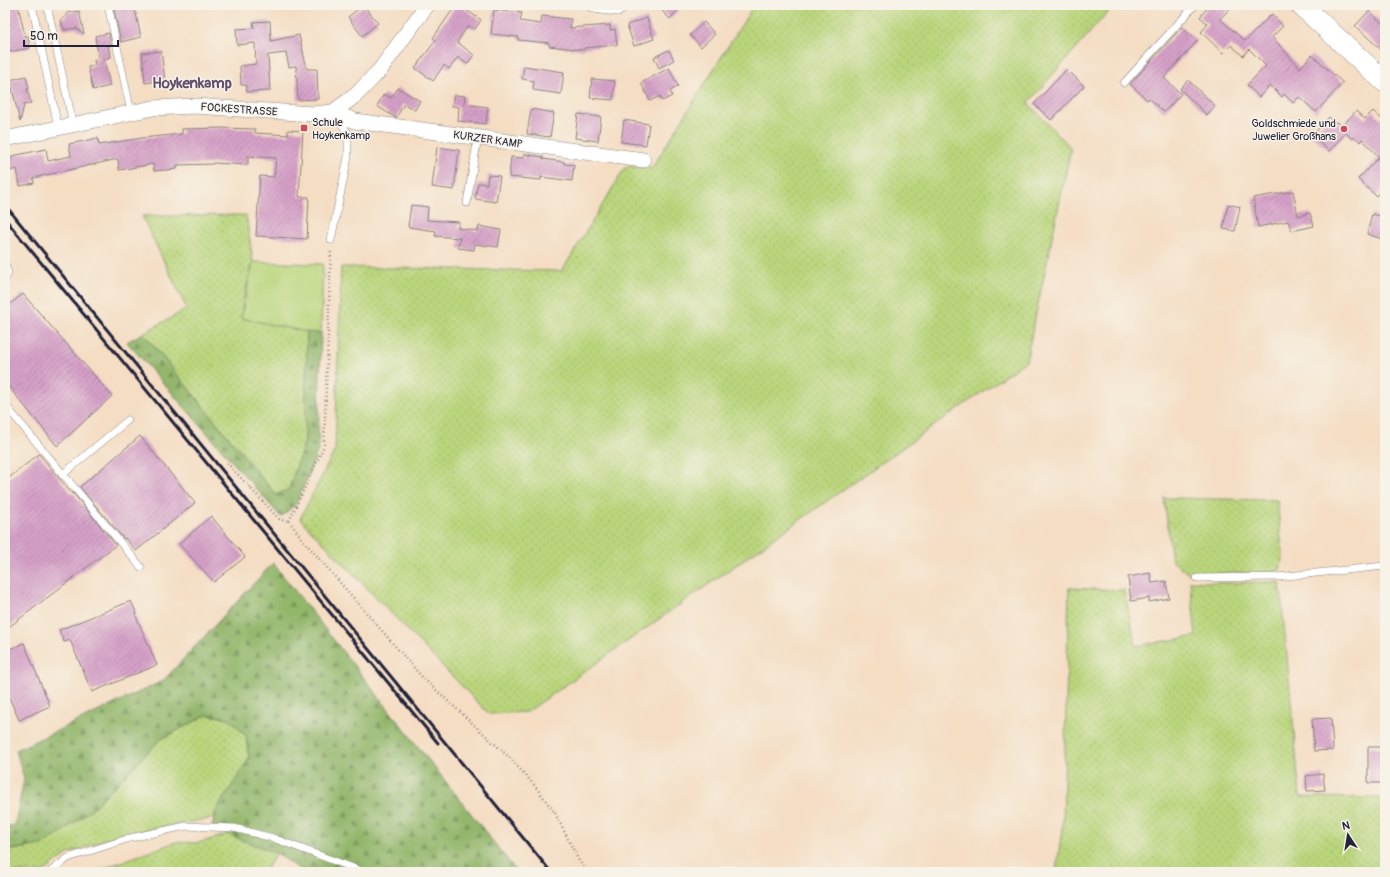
<svg xmlns="http://www.w3.org/2000/svg" width="1390" height="877" font-family="Pangolin,sans-serif">
  <style>
    .grass { fill: url(#grass-dots); stroke: #6e7c5b }
    .forest { fill: url(#forest-firs); stroke: #5a6c53 }
    .park { fill: #b9d57b; stroke: #6e7c5b }
    .building { fill: url(#building-hatch) }
    .lines { fill: none; stroke-linecap: round; stroke-linejoin: round }
    .service-casing { stroke: #8b807f; stroke-width: 8 }
    .minor-casing { stroke: #8b807f; stroke-width: 16 }
    .secondary-casing { stroke: #8b807f; stroke-width: 22 }
    .path { stroke: #8b807f; stroke-width: 2.5; stroke-dasharray: 1 3; stroke-linecap: butt }
    .service { stroke: #fff; stroke-width: 7 }
    .minor { stroke: #fff; stroke-width: 15 }
    .secondary { stroke: #fff; stroke-width: 21 }
    .rail { stroke: #22223b; stroke-width: 3 }
    .poi-dot { fill: #d1495b; stroke: #f7f3e8; stroke-width: 1.5 }
    .labels { text-anchor: middle; stroke-width: 3; stroke-linejoin: round; paint-order: stroke }
    .street-label { font-size: 11px; fill: #22223b; stroke: #f7f3e8 }
    .poi-label { font-size: 11px; fill: #22223b; stroke: #f7f3e8; text-anchor: start }
    .district-label { font-size: 15px; font-weight: bold; fill: #614e6c; stroke: #f7f3e8 }
  </style>
  <defs>
    <pattern id="grass-dots" width="8" height="8" patternUnits="userSpaceOnUse"><rect width="8" height="8" fill="#b9d57b"/><path d="M2 2h.1M6 6h.1" fill="none" stroke="#9fb76b" stroke-width="1.8" stroke-linecap="round"/></pattern>
    <pattern id="forest-firs" width="22" height="20" patternUnits="userSpaceOnUse"><rect width="22" height="20" fill="#92b66b"/><path d="M5 1l3.5 6h-7zM16 11l3.5 6h-7z" fill="#779459"/></pattern>
    <pattern id="building-hatch" width="6" height="6" patternUnits="userSpaceOnUse"><rect width="6" height="6" fill="#d6a0c8"/><path d="M-1 1l2-2M0 6l6-6M5 7l2-2" fill="none" stroke="#ad82a4"/></pattern>
  </defs>
  <rect width="100%" height="100%" fill="#f7f3e8"/>
  <filter id="ink" filterUnits="userSpaceOnUse"><feTurbulence type="fractalNoise" baseFrequency=".025" numOctaves="2"/><feDisplacementMap in="SourceGraphic" scale="8" xChannelSelector="R" yChannelSelector="G"/><feConvolveMatrix kernelMatrix="1 2 1 2 8 2 1 2 1" color-interpolation-filters="sRGB"/></filter>
  <filter id="wash" filterUnits="userSpaceOnUse"><feTurbulence type="fractalNoise" baseFrequency=".012" numOctaves="4" result="noise"/><feDisplacementMap in="SourceGraphic" scale="16" xChannelSelector="R" yChannelSelector="G"/><feGaussianBlur stdDeviation="0.9" result="paint"/><feColorMatrix in="noise" values="0 0 0 0 0 0 0 0 0 0 0 0 0 0 0 0 0 1.4 0 .05"/><feComposite in="paint" operator="in"/></filter>
  <g filter="url(#wash)">
    <rect width="100%" height="100%" fill="#f4ddc3"/>
    <path class="grass" d="M 754,5 L 1114,5 L 1028,103 L 1071,148 L 1026,361 L 527,712 L 489,714 L 300,519 L 335,450 L 341,267 L 562,271 L 626,166 L 652,168 Z
      M 246,215 L 253,262 L 243,300 L 241,318 L 307,332 L 305,441 L 289,489 L 276,495 L 143,333 L 187,309 L 142,216 Z
      M 1164,498 L 1277,500 L 1283,560 L 1279,572 L 1189,574 L 1172,561 Z
      M 1190,581 L 1225,583 L 1280,582 L 1300,797 L 1385,798 L 1385,872 L 1056,872 L 1063,823 L 1069,588 L 1124,590 L 1136,646 L 1196,636 Z
      M 206,715 L 229,718 L 246,736 L 249,759 L 217,809 L 214,818 L 117,835 L 68,854 L 43,872 L 5,872 L 5,851 L 25,848 L 92,809 L 160,740 Z
      M 230,834 L 276,853 L 265,872 L 93,872 L 176,842 L 198,843 Z"/>
    <path class="forest" d="M 307,332 L 321,333 L 318,450 L 296,504 L 281,517 L 127,342 L 143,333 L 276,495 L 289,489 L 305,441 Z
      M 273,563 L 517,872 L 304,872 L 276,853 L 239,839 L 212,826 L 217,809 L 249,759 L 246,736 L 229,718 L 206,715 L 160,740 L 92,809 L 57,836 L 41,845 L 5,851 L 5,828 L 15,825 L 24,779 L 16,750 L 163,681 Z"/>
    <path class="park" d="M 253,262 L 323,264 L 321,333 L 307,332 L 241,318 Z"/>
    <g id="blocks">
      <path class="building" d="M 14,5 L 18,5 L 25,36 L 28,36 L 30,48 L 9,52 L 5,34 L 5,7 Z
        M 113,5 L 134,5 L 141,37 L 121,42 Z
        M 363,5 L 378,23 L 362,36 L 348,17 Z
        M 456,5 L 459,5 L 481,20 L 475,29 L 468,26 L 457,42 L 474,55 L 467,64 L 458,57 L 449,69 L 444,65 L 433,81 L 415,68 L 436,40 L 433,38 Z
        M 656,5 L 683,5 L 670,19 Z
        M 1210,5 L 1233,5 L 1220,19 L 1245,41 L 1272,14 L 1283,26 L 1272,37 L 1300,68 L 1312,55 L 1343,83 L 1316,112 L 1299,97 L 1293,103 L 1284,94 L 1282,97 L 1270,85 L 1259,97 L 1247,85 L 1266,66 L 1249,49 L 1243,56 L 1231,45 L 1223,53 L 1201,32 L 1208,24 L 1200,17 Z
        M 494,10 L 522,13 L 520,21 L 541,24 L 542,16 L 571,19 L 570,28 L 610,25 L 610,30 L 615,29 L 617,45 L 584,48 L 584,50 L 549,46 L 549,43 L 518,40 L 518,37 L 491,34 Z
        M 79,11 L 84,34 L 76,28 L 64,30 L 61,21 L 63,18 L 65,17 L 67,13 Z
        M 1369,11 L 1385,26 L 1385,53 L 1355,26 Z
        M 647,18 L 654,39 L 634,46 L 627,25 Z
        M 270,21 L 271,41 L 299,35 L 307,69 L 317,69 L 318,99 L 298,100 L 296,66 L 289,67 L 286,53 L 268,55 L 270,91 L 247,92 L 246,85 L 241,85 L 240,66 L 256,64 L 255,43 L 237,45 L 236,29 L 254,28 L 253,22 Z
        M 704,22 L 715,34 L 701,47 L 690,35 Z
        M 1182,27 L 1197,41 L 1164,78 L 1181,94 L 1164,112 L 1149,98 L 1147,100 L 1130,84 Z
        M 109,33 L 111,45 L 108,46 L 111,57 L 104,59 L 110,86 L 93,90 L 88,67 L 95,65 L 94,60 L 99,59 L 95,36 Z
        M 669,50 L 674,60 L 659,68 L 654,57 Z
        M 161,51 L 165,80 L 145,83 L 142,53 Z
        M 524,66 L 564,72 L 561,94 L 533,90 L 534,81 L 522,79 Z
        M 669,68 L 678,86 L 670,91 L 672,96 L 662,101 L 660,96 L 650,101 L 641,83 Z
        M 1067,69 L 1084,86 L 1051,120 L 1034,104 Z
        M 26,76 L 29,89 L 27,89 L 31,103 L 24,105 L 20,122 L 10,80 Z
        M 592,79 L 615,81 L 613,100 L 590,98 Z
        M 1188,80 L 1215,106 L 1207,115 L 1180,89 Z
        M 398,88 L 420,101 L 415,110 L 404,104 L 396,118 L 377,106 L 384,94 L 391,98 Z
        M 454,95 L 465,96 L 464,104 L 488,107 L 486,124 L 458,121 L 459,107 L 452,106 Z
        M 531,109 L 554,113 L 550,137 L 527,134 Z
        M 1356,111 L 1365,119 L 1373,111 L 1385,122 L 1385,187 L 1376,196 L 1358,179 L 1379,157 L 1362,139 L 1360,142 L 1355,137 L 1352,139 L 1346,133 L 1329,151 L 1312,136 L 1329,117 L 1336,123 L 1338,122 L 1342,126 Z
        M 578,114 L 601,117 L 598,141 L 575,138 Z
        M 624,120 L 649,124 L 646,145 L 621,142 Z
        M 221,128 L 255,129 L 255,133 L 288,135 L 288,130 L 303,131 L 299,197 L 309,197 L 307,239 L 256,236 L 260,176 L 274,177 L 276,158 L 248,156 L 248,165 L 213,163 L 213,164 L 177,165 L 177,169 L 154,171 L 153,164 L 119,170 L 118,159 L 33,178 L 34,183 L 20,186 L 17,169 L 5,172 L 5,161 L 12,159 L 12,156 L 46,149 L 48,161 L 71,156 L 69,144 L 98,138 L 99,145 L 142,138 L 182,134 L 182,129 Z
        M 437,147 L 459,150 L 454,190 L 432,187 Z
        M 524,154 L 543,157 L 543,159 L 564,162 L 564,164 L 574,165 L 572,181 L 541,177 L 541,180 L 509,177 L 511,157 L 524,158 Z
        M 488,175 L 500,176 L 496,202 L 475,199 L 478,183 L 487,184 Z
        M 1293,191 L 1298,216 L 1310,213 L 1314,226 L 1292,231 L 1288,221 L 1258,227 L 1253,198 Z
        M 1228,204 L 1240,207 L 1235,231 L 1223,229 Z
        M 411,205 L 428,207 L 427,220 L 459,222 L 458,228 L 478,231 L 479,226 L 501,230 L 498,247 L 475,244 L 474,250 L 458,248 L 460,238 L 435,236 L 436,231 L 408,227 Z
        M 1372,214 L 1385,217 L 1385,240 L 1367,234 Z
        M 23,294 L 112,396 L 57,446 L 5,382 L 5,308 Z
        M 140,436 L 195,503 L 136,551 L 125,538 L 124,539 L 80,487 Z
        M 39,454 L 72,494 L 73,493 L 116,545 L 5,630 L 5,481 Z
        M 211,516 L 245,557 L 214,582 L 179,544 Z
        M 1150,573 L 1152,583 L 1166,581 L 1169,598 L 1149,602 L 1149,598 L 1131,601 L 1128,577 Z
        M 131,601 L 137,614 L 135,614 L 157,665 L 92,692 L 70,640 L 64,642 L 59,630 Z
        M 24,643 L 50,706 L 19,720 L 5,688 L 5,651 Z
        M 1331,718 L 1333,750 L 1314,751 L 1312,719 Z
        M 1368,747 L 1385,747 L 1385,783 L 1368,783 Z
        M 1323,774 L 1325,790 L 1307,791 L 1306,776 Z"/>
    </g>
  </g>
  <g filter="url(#ink)">
    <use href="#blocks" fill-opacity="0" stroke="#8b807f" stroke-width="1"/>
    <g class="lines">
      <g class="service-casing">
        <path id="service" d="M 32,5 L 58,127
          M 47,5 L 73,124
          M 108,5 L 131,112
          M 1124,83 L 1195,5
          M 467,203 L 478,137
          M 331,240 L 348,157 L 348,133 L 336,116
          M 5,264 L 8,273 L 5,279
          M 5,405 L 141,567
          M 62,475 L 128,420
          M 1197,578 L 1277,577 L 1385,566
          M 50,872 L 68,858 L 130,838 L 186,826 L 234,828 L 273,838 L 364,872"/>
      </g>
      <g class="minor-casing">
        <path id="minor" d="M 594,5 L 618,8 L 621,5
          M 333,112 L 355,121 L 643,160
          M 5,139 L 153,108 L 195,106 L 313,114 L 333,112 L 356,95 L 380,70 L 427,5"/>
      </g>
      <g class="secondary-casing">
        <path id="secondary" d="M 1301,5 L 1385,82"/>
      </g>
      <path class="path" d="M 227,463 L 280,520 L 289,521
        M 289,521 L 303,540 L 422,677 L 511,759 L 535,786 L 555,813 L 579,861 L 588,872
        M 289,521 L 324,446 L 331,249"/>
      <use href="#service" class="service"/>
      <use href="#minor" class="minor"/>
      <use href="#secondary" class="secondary"/>
      <path class="rail" d="M 5,205 L 551,872
        M 5,219 L 438,743"/>
    </g>
  </g>
  <g class="poi-dot">
    <rect x="300" y="124" width="8" height="8" rx="2"/>
    <circle cx="1344" cy="129" r="4"/>
  </g>
  <g class="labels">
    <g class="street-label">
      <text transform="translate(239 109) rotate(4)" y="4">FOCKESTRASSE</text>
      <text transform="translate(488 139) rotate(8)" y="4">KURZER KAMP</text>
    </g>
    <g class="poi-label">
      <text x="312" y="126">Schule<tspan x="312" dy="13">Hoykenkamp</tspan></text>
      <text x="1336" y="127" text-anchor="end">Goldschmiede und<tspan x="1336" dy="13">Juwelier Großhans</tspan></text>
    </g>
    <g class="district-label">
      <text x="192" y="88">Hoykenkamp</text>
    </g>
  </g>
  <rect width="1390" height="877" fill="none" stroke="#f7f3e8" stroke-width="20"/>
  <g transform="translate(1348 835) rotate(348)" stroke="#f7f3e8" stroke-width="3" paint-order="stroke">
  <path d="M0-3L7 15L0 10L-7 15Z" fill="#22223b"/>
  <text y="-6" font-size="11" font-weight="bold" text-anchor="middle" fill="#22223b">N</text>
  </g>
  <path d="M24 40v6h94v-6" fill="none" stroke="#22223b" stroke-width="2"/>
  <text x="30" y="40" font-size="12" fill="#22223b" stroke="#f7f3e8" stroke-width="3" paint-order="stroke">50 m</text>
</svg>
